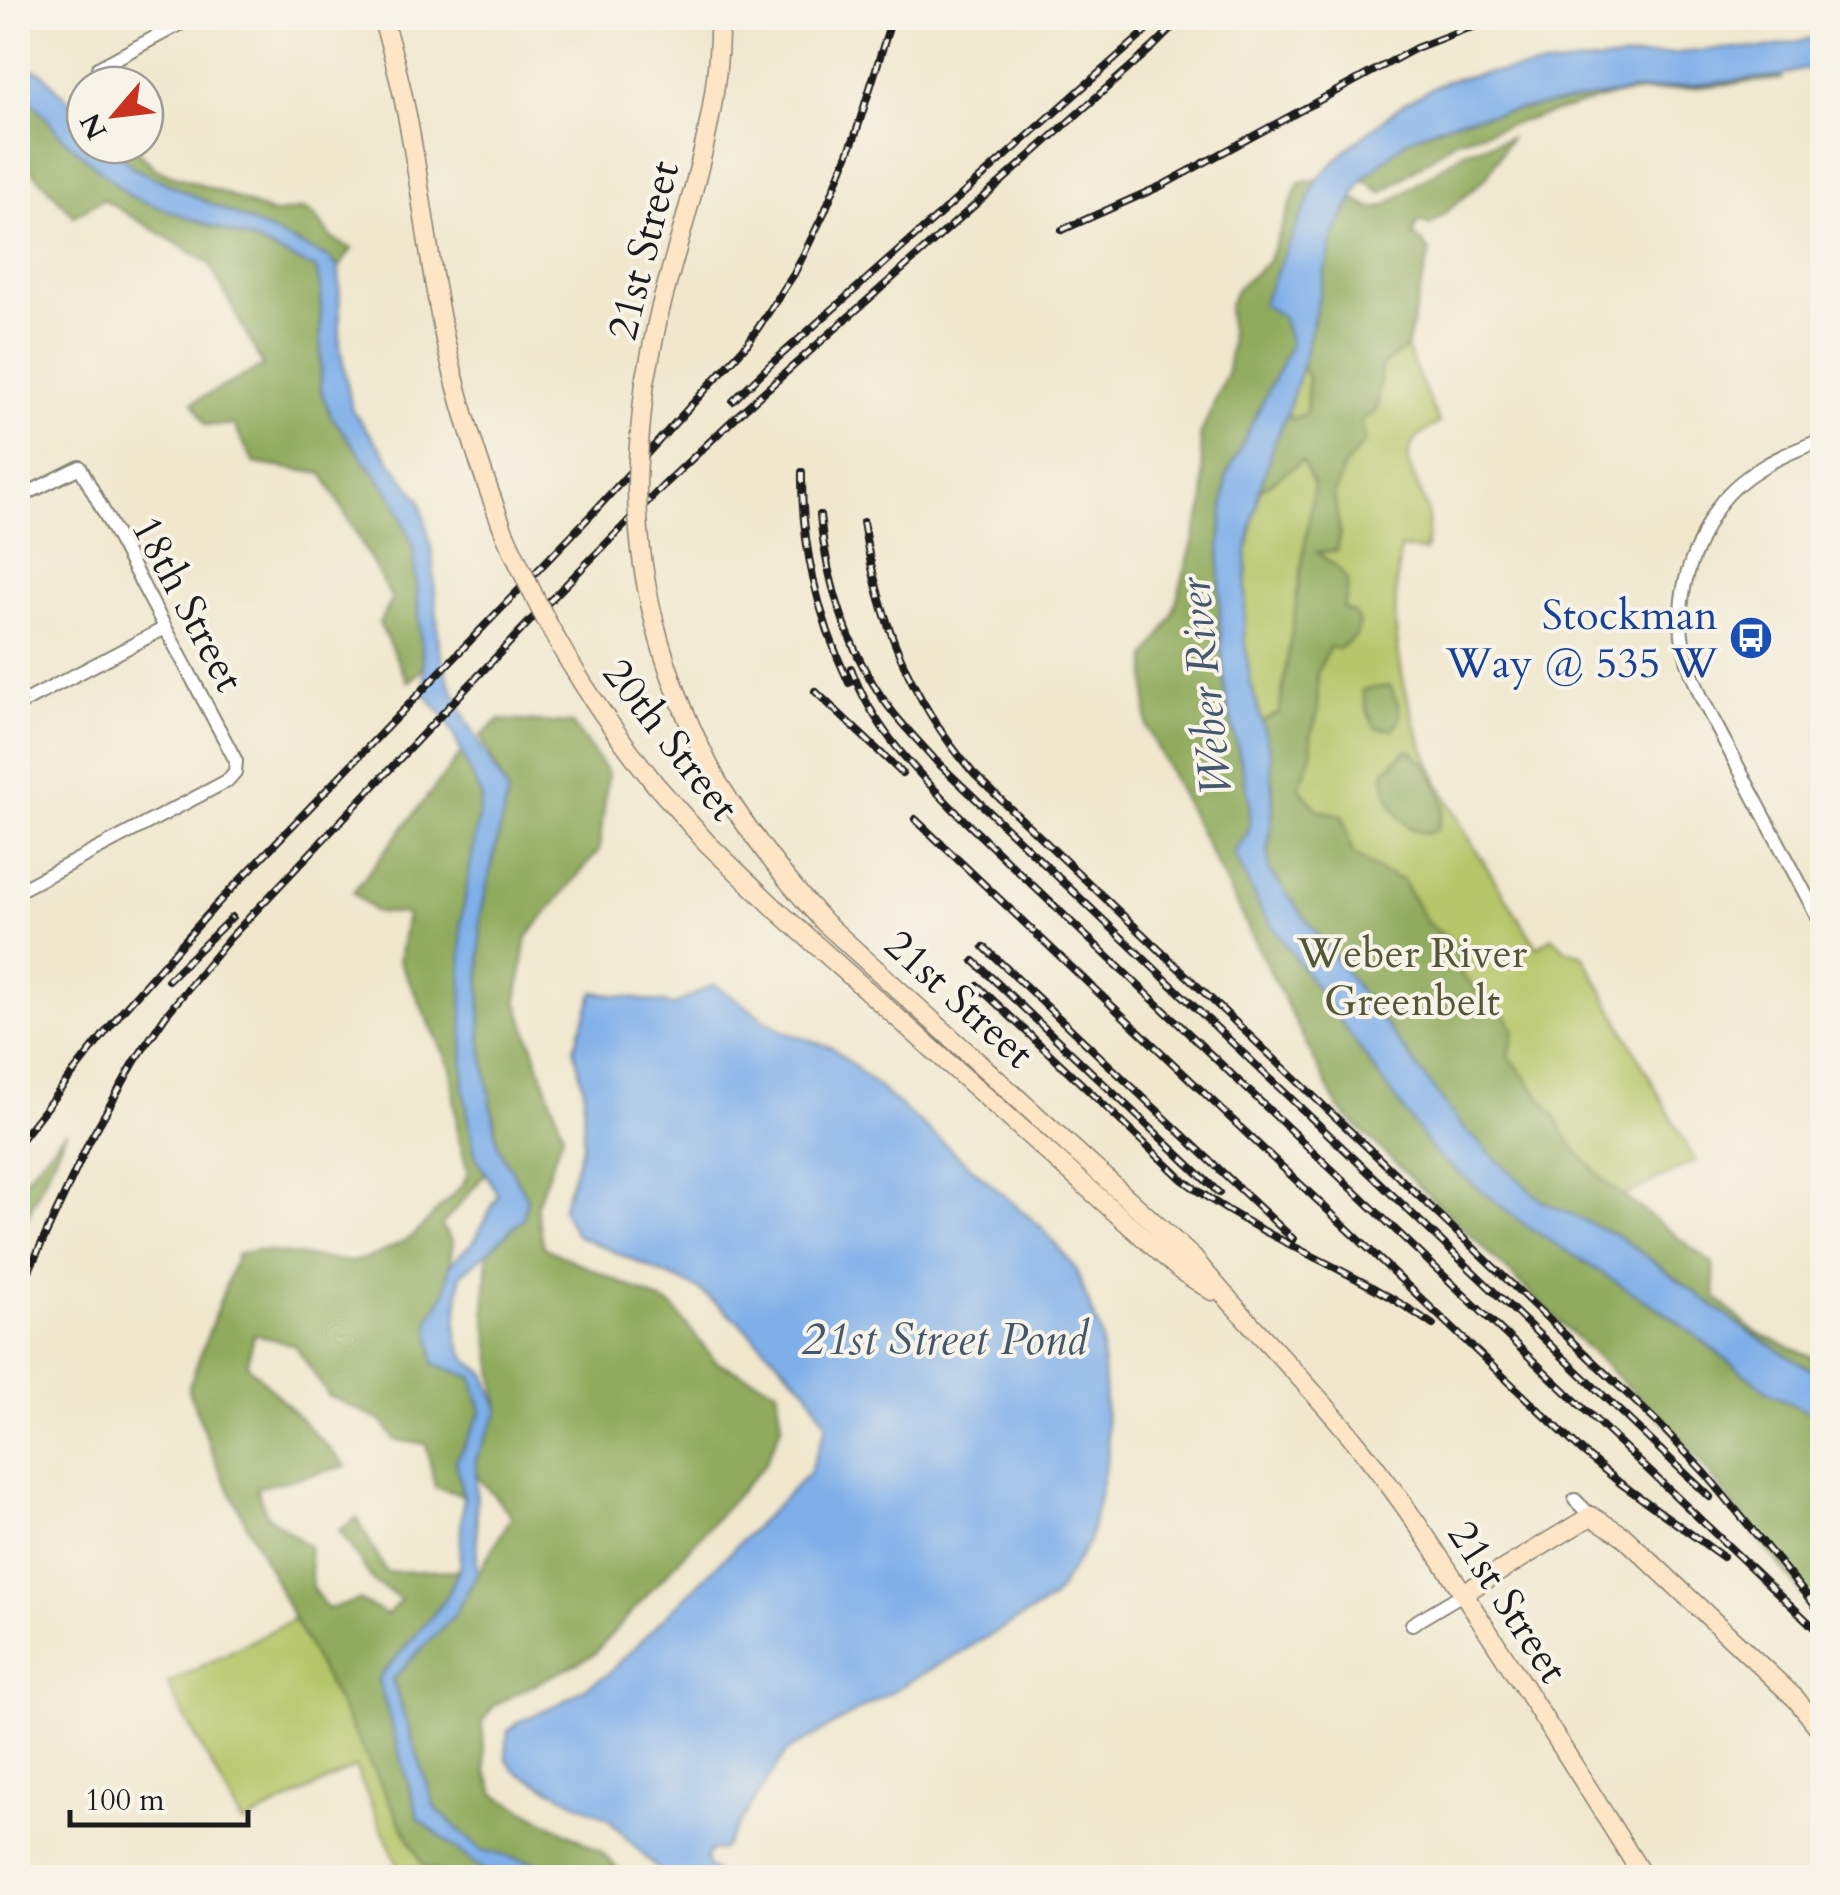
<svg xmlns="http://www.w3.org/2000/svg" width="1840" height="1895" font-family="Cardo,serif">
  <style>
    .green { fill: #b6c669; stroke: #697142; stroke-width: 2.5 }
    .forest { fill: #90ab5d; stroke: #56643c; stroke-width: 2.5 }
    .water { fill: #7eafe9; stroke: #4d6682; stroke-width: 2.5 }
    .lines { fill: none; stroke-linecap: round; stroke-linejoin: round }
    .street-casing { stroke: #868274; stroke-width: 16 }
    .secondary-casing { stroke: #868274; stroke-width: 21 }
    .street { stroke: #fff; stroke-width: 12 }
    .secondary { stroke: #fde5c5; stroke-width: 18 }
    .rail-casing { stroke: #1c1c1c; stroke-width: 8 }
    .rail { stroke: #f7f3e8; stroke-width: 4; stroke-dasharray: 11; stroke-linecap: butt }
    .secondary-bridge-casing { stroke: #868274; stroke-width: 21; stroke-linecap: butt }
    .secondary-bridge { stroke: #fde5c5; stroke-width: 18 }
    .labels { text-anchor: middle; stroke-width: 8; stroke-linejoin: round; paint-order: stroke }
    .street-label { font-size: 42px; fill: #1c1c1c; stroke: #f7f3e8 }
    .transit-label { font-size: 42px; fill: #164399; stroke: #f7f3e8; text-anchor: end }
    .park-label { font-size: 42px; fill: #525837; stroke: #f7f3e8 }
    .water-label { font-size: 45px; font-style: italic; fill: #43576e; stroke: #f7f3e8 }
  </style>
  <rect width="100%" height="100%" fill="#f7f3e8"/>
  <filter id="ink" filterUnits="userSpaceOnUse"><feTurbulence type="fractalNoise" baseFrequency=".01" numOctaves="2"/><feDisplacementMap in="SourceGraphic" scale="20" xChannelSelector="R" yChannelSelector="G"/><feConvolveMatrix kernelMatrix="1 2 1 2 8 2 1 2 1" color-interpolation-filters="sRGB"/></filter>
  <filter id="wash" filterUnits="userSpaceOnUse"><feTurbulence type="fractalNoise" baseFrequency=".0048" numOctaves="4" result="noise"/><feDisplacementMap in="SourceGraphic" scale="40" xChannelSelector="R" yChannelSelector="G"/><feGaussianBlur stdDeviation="2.25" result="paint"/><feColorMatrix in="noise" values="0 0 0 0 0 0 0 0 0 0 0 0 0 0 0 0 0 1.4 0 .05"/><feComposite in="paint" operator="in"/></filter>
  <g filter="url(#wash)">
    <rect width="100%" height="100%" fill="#f0e7cd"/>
    <path class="green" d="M 1354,199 C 1370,209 1377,212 1393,202 L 1413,234 L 1430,251 L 1406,348 L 1439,423 C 1385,453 1417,471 1427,511 C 1430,524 1428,537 1425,551 L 1400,548 C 1397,579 1393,610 1397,641 C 1410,762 1475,846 1537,947 L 1553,937 L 1565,949 L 1583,955 L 1695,1161 L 1624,1196 L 1598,1227 L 1462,1127 L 1269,870 L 1270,752 L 1250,680 L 1244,636 L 1247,551 L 1259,491 Z
      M 294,1619 L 423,1865 L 448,1877 L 403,1877 L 355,1767 L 243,1824 L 167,1684 Z"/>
    <path class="forest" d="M 1780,76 L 1782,79 L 1616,95 L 1456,140 L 1382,193 L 1363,179 L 1408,139 L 1457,120 L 1627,92 Z
      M 18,92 L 28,96 L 64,139 L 251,240 L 316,269 L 321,291 L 321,389 L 330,414 L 395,500 L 413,545 L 423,669 L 408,682 L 379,623 L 392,599 L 323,474 L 254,463 L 234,425 L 206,425 L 193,402 L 263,366 L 209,263 L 103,199 L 74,216 L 18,155 Z
      M 1510,138 L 1486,178 L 1431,225 L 1418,221 L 1413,234 L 1430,251 L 1406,348 L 1381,367 L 1377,410 L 1361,421 L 1365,442 L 1343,468 L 1334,496 L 1340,533 L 1337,551 L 1317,552 C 1342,572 1355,574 1343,609 L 1354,613 L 1359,623 L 1356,636 L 1339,649 L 1330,647 L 1317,672 L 1318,713 L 1311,734 L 1312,754 L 1299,787 L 1318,810 L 1342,815 L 1353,854 L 1381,872 L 1402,880 L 1427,923 L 1458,946 L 1462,976 L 1507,1016 L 1514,1031 L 1509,1056 L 1553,1113 L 1572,1146 L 1609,1185 L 1713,1264 L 1716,1298 L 1756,1333 L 1822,1361 L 1822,1376 L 1756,1337 L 1618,1236 L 1542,1202 L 1462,1127 L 1269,870 C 1268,847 1272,826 1273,804 C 1273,775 1269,749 1261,722 L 1279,713 L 1314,485 L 1302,461 L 1259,491 L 1274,442 L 1287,414 L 1293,419 L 1306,413 L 1308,378 L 1302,366 L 1334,235 L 1354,199 L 1368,208 L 1381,209 L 1464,152 Z
      M 111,145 L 131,145 L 157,170 L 224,193 L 272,214 L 304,209 L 314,215 L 333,239 L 352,249 L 339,268 L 329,258 L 133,168 Z
      M 1318,179 L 1312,191 L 1282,316 L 1292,344 L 1226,477 L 1220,551 L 1220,626 L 1225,693 L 1250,802 L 1249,832 L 1261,910 L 1326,998 L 1378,1076 L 1666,1313 L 1769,1392 L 1822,1419 L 1822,1619 L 1683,1440 L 1339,1109 L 1147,727 L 1147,658 L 1172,617 L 1205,499 L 1200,436 L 1227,373 L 1231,341 L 1228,307 L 1237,288 L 1268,262 L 1299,183 Z
      M 1390,686 L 1398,704 L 1400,719 L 1393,729 L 1376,728 L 1367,711 L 1362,690 Z
      M 499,720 L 572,724 L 608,773 L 599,850 L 527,937 L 517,1001 L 563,1133 L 536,1206 L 543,1247 L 672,1306 L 716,1362 L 777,1389 L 782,1425 L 765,1464 L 593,1655 L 494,1705 L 482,1724 L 486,1771 L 495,1794 L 600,1851 L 626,1877 L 595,1877 L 480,1850 L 435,1808 L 392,1678 L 453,1616 L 512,1516 L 477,1476 L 476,1459 L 499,1410 L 485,1310 L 488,1252 L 523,1218 L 527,1198 L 498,1146 L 481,1041 L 480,918 L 508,793 L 481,736 Z
      M 1407,750 L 1415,753 L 1420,762 L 1426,762 C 1438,790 1452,801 1436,830 L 1426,834 C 1420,832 1414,831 1409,827 C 1393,815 1385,791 1384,772 Z
      M 463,751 L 482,798 L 461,922 L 475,1153 L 486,1173 L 441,1226 L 453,1242 L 445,1293 L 429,1322 L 472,1377 L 482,1411 L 456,1461 L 463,1495 L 435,1487 L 426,1444 L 395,1440 L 383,1422 L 328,1395 L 295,1345 L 254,1334 L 247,1364 L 346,1466 L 256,1488 L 267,1515 L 309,1547 L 312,1587 L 327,1609 L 359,1600 L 387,1615 L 401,1599 L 374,1582 L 339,1530 L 357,1518 L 386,1572 L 459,1570 L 443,1603 L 378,1679 L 419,1819 L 491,1877 L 448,1877 L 423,1865 L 294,1619 L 217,1465 L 188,1389 L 237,1254 L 255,1250 L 352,1262 L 374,1256 L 413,1236 L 464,1183 L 468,1172 L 458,1135 L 451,1068 L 399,960 L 407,914 L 375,912 L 353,892 Z
      M 66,1131 L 18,1237 L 18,1186 Z"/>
    <path class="water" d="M 1822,36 L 1822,64 L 1780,76 L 1627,92 L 1457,120 L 1408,139 L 1363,179 L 1334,235 L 1302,366 L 1287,414 L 1274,442 L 1259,491 L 1247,551 L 1244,636 L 1250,680 L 1270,752 L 1273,806 L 1268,848 L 1269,870 L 1462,1127 L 1542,1201 L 1618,1236 L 1756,1337 L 1822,1376 L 1822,1419 L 1769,1392 L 1666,1313 L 1525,1225 L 1435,1154 L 1261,910 L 1234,853 L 1249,831 L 1250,802 L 1225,693 L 1220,626 L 1220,551 L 1226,477 L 1291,344 L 1282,316 L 1262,304 L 1318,179 L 1347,149 L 1403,104 L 1446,81 L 1488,73 L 1717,49 L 1767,48 Z
      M 18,63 L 41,72 L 85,118 L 85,145 L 111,145 L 133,168 L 329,258 L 339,268 L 340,347 L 352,410 L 420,500 L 432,551 L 439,648 L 448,679 L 467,721 L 508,793 L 480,918 L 481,1041 L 498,1146 L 527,1198 L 523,1218 L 488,1252 L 461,1274 L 456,1324 L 458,1342 L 467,1360 L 486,1374 L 499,1411 L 476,1459 L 477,1574 L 453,1617 L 392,1679 L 435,1808 L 481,1850 L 595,1877 L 491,1877 L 419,1819 L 378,1679 L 443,1603 L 459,1570 L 463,1495 L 456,1461 L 482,1411 L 472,1377 L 434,1364 L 429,1321 L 445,1293 L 450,1264 L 475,1240 L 498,1195 L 475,1154 L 464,1090 L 461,922 L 482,798 L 447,720 L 426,695 L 413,545 L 395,500 L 330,414 L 321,389 L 321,291 L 316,269 L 251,240 L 131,197 L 64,139 L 28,96 L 18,92 Z
      M 714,984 L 782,1031 L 833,1048 L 1042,1228 L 1075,1268 L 1101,1335 L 1108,1454 L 1089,1542 L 1052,1600 L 786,1752 L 722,1850 L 710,1852 L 706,1859 L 708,1867 L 721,1877 L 665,1877 L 607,1818 L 515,1771 L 506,1758 L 508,1731 L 518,1722 L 554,1707 L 608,1674 L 809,1473 L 827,1425 L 807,1389 L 736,1319 L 697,1288 L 576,1235 L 562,1209 L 583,1144 L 584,1091 L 574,1048 L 594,992 L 674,1005 Z"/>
  </g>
  <g filter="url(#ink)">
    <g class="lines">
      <g class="street-casing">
        <path id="street" d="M 98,68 L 191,18
          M 1822,440 C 1783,454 1736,475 1714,513 C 1707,524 1702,537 1697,548 C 1686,572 1680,598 1681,624 C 1682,651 1692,675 1702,699 L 1822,925
          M 18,498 L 80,467 L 236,761 L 235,772 L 227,781 L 18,891
          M 18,705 L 165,628
          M 1575,1500 L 1591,1516
          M 1412,1624 L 1464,1593"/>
      </g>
      <g class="secondary-casing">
        <path id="secondary" d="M 382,18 C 416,120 422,230 444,335 C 459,403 480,469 505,534
          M 645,382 C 650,359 654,336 659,314 C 684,216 721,120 719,18
          M 718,783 C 751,835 782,877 824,922 L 1193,1258 C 1246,1323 1307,1381 1359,1446 C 1407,1505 1448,1570 1489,1633 C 1542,1714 1593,1796 1644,1878
          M 655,784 L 706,842 L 779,912 L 1181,1271 L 1212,1291
          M 1464,1593 L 1591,1516 L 1622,1535 L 1796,1699 L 1822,1732"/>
      </g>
      <use href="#street" class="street"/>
      <use href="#secondary" class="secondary"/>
      <g class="rail-casing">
        <path id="rail" d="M 1062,230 L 1161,186 L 1416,48 L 1465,29 L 1510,18
          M 733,401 L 771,364 L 1161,18
          M 802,472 C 801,544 818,618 849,683
          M 820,515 C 827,586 850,659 895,715 C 908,731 923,746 936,761 L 1710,1497
          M 863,522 C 879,620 909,698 974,774 L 1659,1424 L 1706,1474 L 1822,1614
          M 851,668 C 874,731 920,775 965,821 L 1822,1635
          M 815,691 L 902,773
          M 915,819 L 1583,1452 L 1620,1483 L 1723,1557
          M 984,947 L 1293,1239
          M 974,961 L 1219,1193
          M 168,980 L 232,917
          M 978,986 L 1182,1179 C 1259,1239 1354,1268 1433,1325
          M 18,1143 L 123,1010 L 217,904 L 591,515 L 748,343 L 794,274 L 825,211 L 855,136 L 892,18
          M 18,1294 L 89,1142 L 135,1061 L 166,1015 L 229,939 L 530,621 L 662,487 L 738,415 L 1154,46 L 1182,18"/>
      </g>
      <use href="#rail" class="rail"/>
      <g class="secondary-bridge-casing">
        <path id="secondary-bridge" d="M 645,382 C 641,418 637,454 637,489 C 638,595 669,690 718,783
          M 505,534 C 526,580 548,628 575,671 C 599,711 627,748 655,784"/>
      </g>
      <use href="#secondary-bridge" class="secondary-bridge"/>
    </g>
  </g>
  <defs>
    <g id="bus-disc" transform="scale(2.25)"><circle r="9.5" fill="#1a4fb4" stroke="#f7f3e8"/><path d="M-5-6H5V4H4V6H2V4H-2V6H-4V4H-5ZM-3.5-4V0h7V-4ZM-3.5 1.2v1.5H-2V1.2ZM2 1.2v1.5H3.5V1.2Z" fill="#fff"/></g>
  </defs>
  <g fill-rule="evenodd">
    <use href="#bus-disc" x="1751" y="638"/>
  </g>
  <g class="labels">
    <g class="street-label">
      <text transform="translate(642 250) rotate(-76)" y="15">21st Street</text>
      <text transform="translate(189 603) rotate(62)" y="15">18th Street</text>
      <text transform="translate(672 739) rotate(52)" y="15">20th Street</text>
      <text transform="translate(960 998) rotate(42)" y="15">21st Street</text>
      <text transform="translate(1509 1601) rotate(57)" y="15">21st Street</text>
    </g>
    <g class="transit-label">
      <text x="1718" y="629">Stockman<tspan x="1718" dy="48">Way @ 535 W</tspan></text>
    </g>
    <g class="park-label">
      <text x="1412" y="967">Weber River<tspan x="1412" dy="48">Greenbelt</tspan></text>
    </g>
    <g class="water-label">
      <text transform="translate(1204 687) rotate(-96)" y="16">Weber River</text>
      <text x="945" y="1354">21st Street Pond</text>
    </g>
  </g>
  <rect width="1840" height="1895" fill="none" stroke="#f7f3e8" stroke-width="60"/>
  <g transform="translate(115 115) rotate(242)"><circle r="48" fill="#f7f3e8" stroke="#9f9d96" stroke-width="2.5"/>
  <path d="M0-8L18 38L0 25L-18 38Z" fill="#c8321e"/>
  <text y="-15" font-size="28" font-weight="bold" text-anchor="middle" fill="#1c1c1c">N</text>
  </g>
  <path d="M70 1810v15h178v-15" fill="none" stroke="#1c1c1c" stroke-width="5"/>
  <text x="85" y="1810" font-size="30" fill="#1c1c1c" stroke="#f7f3e8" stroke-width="8" paint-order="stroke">100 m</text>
</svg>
